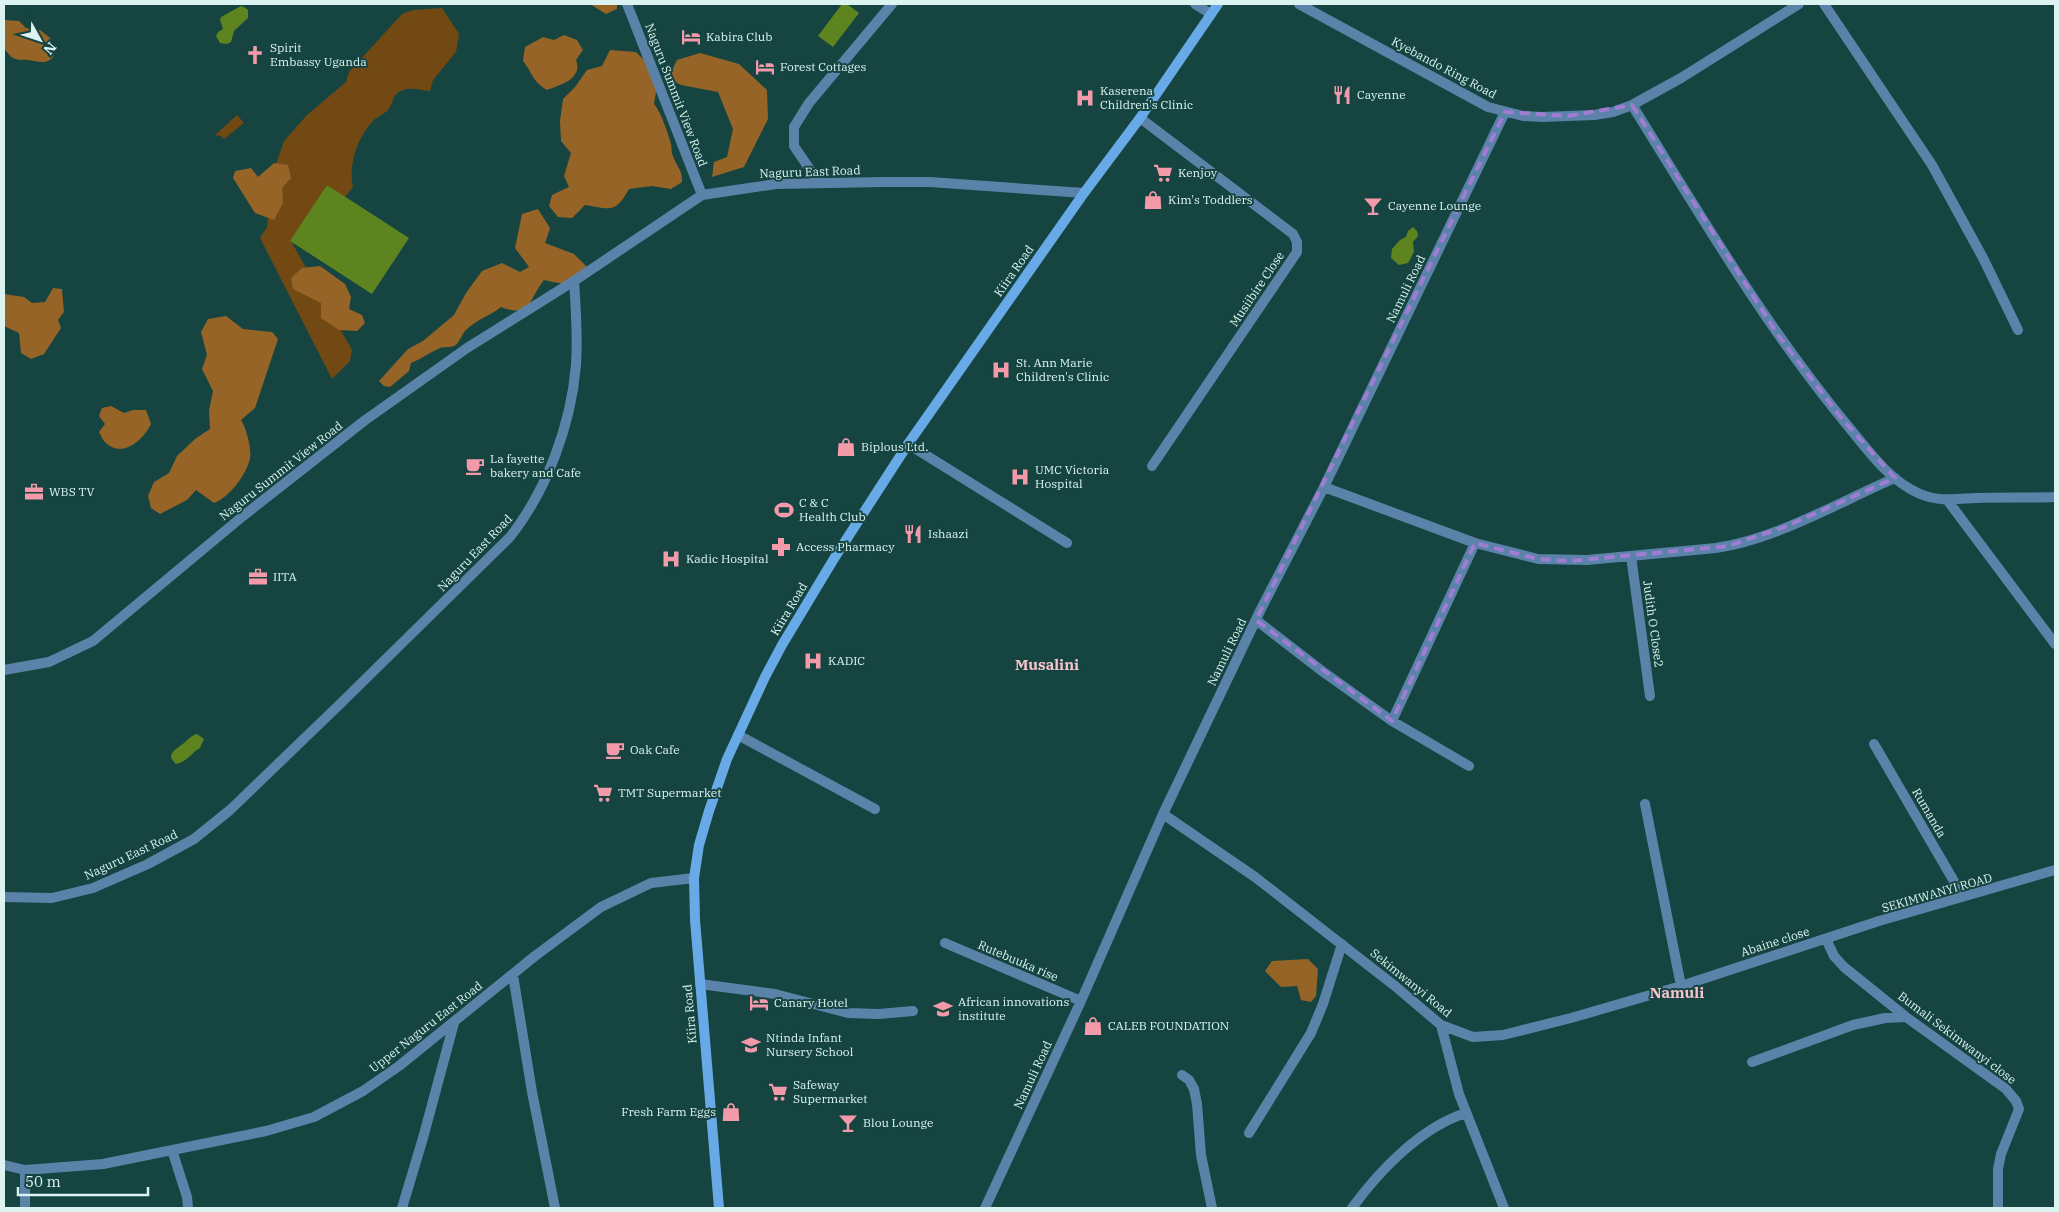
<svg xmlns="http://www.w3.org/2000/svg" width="2059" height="1212" font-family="'IBM Plex Serif',serif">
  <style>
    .green { fill: #734913 }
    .forest { fill: #966427 }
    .water { fill: #5e8420 }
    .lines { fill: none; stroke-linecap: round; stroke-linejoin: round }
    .street { stroke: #5b83a9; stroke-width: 10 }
    .secondary { stroke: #68aae7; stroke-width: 10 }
    .marked { fill: none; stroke: #a17cd3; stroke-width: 4; stroke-dasharray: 10 6; stroke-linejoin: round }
    .labels { text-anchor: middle; stroke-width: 4; stroke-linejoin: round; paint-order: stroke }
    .poi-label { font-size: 12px; fill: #dbf3f1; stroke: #154441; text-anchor: start }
    .street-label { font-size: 12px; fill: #dbf3f1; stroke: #154441 }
    .quarter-label { font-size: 15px; font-weight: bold; fill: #f8c4cc; stroke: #154441 }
  </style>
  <rect width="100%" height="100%" fill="#154441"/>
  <path class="green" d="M 442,8 L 459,34 L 456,52 L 433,80 L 430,91 C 422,90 410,87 403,90 C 392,93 394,103 388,110 C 383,115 376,117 372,122 C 357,138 348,166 353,187 L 345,197 L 327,185 L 291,241 L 352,350 L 350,361 L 332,379 L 260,238 L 267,227 L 273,173 L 284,141 L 307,115 L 346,82 L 349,72 L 402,14 L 413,10 Z
    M 237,115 L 244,123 L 224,139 L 221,136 L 215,135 Z"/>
  <path class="forest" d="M 590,4 L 617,4 L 617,9 L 606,14 Z
    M 4,20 L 19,21 L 26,28 L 40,30 L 50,38 L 54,55 C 48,66 38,61 28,60 C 24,59 20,61 16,59 C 10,58 8,52 4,49 Z
    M 564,35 L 577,40 L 583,50 L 576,60 C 583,79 561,85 547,90 C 531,80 534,75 523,61 L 525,47 L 543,37 L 554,40 Z
    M 610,50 L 636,52 L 659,75 L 654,104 C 661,112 668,133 671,144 C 672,148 671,153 673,156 C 676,165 683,171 682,182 L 671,189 L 652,186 L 629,189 C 615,214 611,209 585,205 L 572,218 L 558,217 L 549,206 L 552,195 L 569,187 L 564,176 L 571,153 L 561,141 L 560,121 L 563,99 L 575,87 L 587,70 L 602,66 Z
    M 700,53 L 739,64 L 767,90 L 768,119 L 744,167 L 712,177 L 714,162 L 727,157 L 733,129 L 718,92 L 681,85 L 668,78 L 677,60 Z
    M 274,163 L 288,165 L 291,178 L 282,188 L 283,203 L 274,220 L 255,213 L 233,178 L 235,171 L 251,168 L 258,177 Z
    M 538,209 L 550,228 L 545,243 L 574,254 L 587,267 L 586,278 C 575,288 557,283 544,280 C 529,298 532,319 501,307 C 490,316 475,320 465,331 C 461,336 460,342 454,346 C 449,348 443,346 438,349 C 429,353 421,359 411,363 L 409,371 L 390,387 L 384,386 L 379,381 L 408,349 L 423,341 L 454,315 L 466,293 L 482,271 L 502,263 L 520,272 L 529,267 L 515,248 L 522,214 Z
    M 320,266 L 345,284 L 351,297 L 349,309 L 362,315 L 365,323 L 357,331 L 339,330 L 321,318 L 321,303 L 293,289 L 291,278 L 302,268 Z
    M 53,288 L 62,289 L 64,312 L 58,320 L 61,328 L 44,354 L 31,359 L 21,353 L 19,333 L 4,326 L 4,294 L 24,297 L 32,303 L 45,302 Z
    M 226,316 L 243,329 L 272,332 L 278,339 L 255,408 L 241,420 C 246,427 252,450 250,458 C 247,474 229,498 214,503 L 196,490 L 187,500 L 160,514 L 151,508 L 148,496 L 154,482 L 169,473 L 177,456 L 195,439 L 210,429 L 209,410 L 213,391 L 202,369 L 207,355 L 201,332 L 208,319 Z
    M 111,406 L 124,413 L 133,410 L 146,410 L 151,424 C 144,439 123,459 106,443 C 103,441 101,435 99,432 L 105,424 L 99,416 L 102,408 Z
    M 1308,959 L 1318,969 L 1316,996 L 1311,1002 L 1301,1000 L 1297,986 L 1281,987 L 1265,971 L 1272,961 Z"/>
  <path class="water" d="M 842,4 L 847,4 L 859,13 L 833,47 L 818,36 Z
    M 241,6 L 244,7 L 248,10 L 248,18 L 234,31 L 231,42 L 227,44 L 220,43 L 216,36 L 218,32 L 223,29 L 220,20 L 221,17 Z
    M 327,185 L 409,238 L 372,294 L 290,241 Z
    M 1413,227 L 1417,231 L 1418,236 L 1413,242 L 1414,252 L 1408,263 L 1399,265 L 1391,258 L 1392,249 L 1400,240 L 1406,237 L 1408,231 Z
    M 197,734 L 204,739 L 200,748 C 191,753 187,762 176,764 C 164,754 177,749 184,743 C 189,739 190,736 197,734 Z"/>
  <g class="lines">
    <path class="street" d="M 627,4 L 702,195
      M 1195,4 L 1211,14
      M 1299,4 L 1488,107 L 1523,116 L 1542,117 L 1594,115 L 1613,112 L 1632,105 L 1681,78 L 1799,4
      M 1824,4 L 1932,165 L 1983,258 L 2018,330
      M 1632,105 C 1700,214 1765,326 1847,425 C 1868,450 1889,481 1920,494 C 1940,502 1956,499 1976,498 C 2002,497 2029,498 2055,497
      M 1140,118 L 1293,234 L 1297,242 L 1297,252 L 1152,466
      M 819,183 L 794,146 L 794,127 L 809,103 L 892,4
      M 908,444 L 1067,543
      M 1324,487 L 1475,543 L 1538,559 L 1587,560 L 1716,548 C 1777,539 1839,502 1895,478
      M 1948,501 L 2055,644
      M 1631,556 L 1650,696
      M 1256,620 L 1322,671 L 1392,721 L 1469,766
      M 4,670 L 49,662 L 93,641 L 243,516 L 364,421 L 467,348 L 574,281 L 702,195 L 776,184 L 883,182 L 930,182 L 1084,193
      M 1392,721 L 1475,543
      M 738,735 L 875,809
      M 1874,744 L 1962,895
      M 1645,804 L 1681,986
      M 1163,814 L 1255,877 L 1395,986 L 1441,1025 L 1473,1037 L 1503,1035 L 1571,1018 L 1681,986 L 1879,921 L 2055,870
      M 4,897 L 52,898 L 93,888 L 148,864 L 194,839 L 230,810 L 338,706 L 510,537 C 547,490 571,425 576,365 C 578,337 576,309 574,281
      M 1831,937 L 1826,939 L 1834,956 L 1844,967 L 1906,1017 L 2006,1089 L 2016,1101 L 2019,1109 L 2001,1154 L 1998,1169 L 1998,1208
      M 945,943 L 1081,1001
      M 513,975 L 532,1092 L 555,1208
      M 700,984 L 775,994 L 848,1013 L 879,1014 L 913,1011
      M 1441,1025 L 1459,1094 L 1504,1208
      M 1752,1062 L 1853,1025 L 1885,1018 L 1906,1017
      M 1182,1075 L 1189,1080 L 1194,1089 L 1197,1104 L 1201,1155 L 1212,1208
      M 1249,1133 L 1311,1033 L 1323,1004 L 1342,944
      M 172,1150 L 187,1197 L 188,1208
      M 4,1165 L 25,1170 L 103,1164 L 266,1131 L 314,1117 L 363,1091 L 399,1066 L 535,956 L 601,907 L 651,883 L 694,878
      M 25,1208 L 25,1170
      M 402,1208 L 423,1138 L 454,1023
      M 985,1208 L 1081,1001 L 1163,814 L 1261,609 L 1324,487 L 1505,112
      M 1352,1208 C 1379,1171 1421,1127 1466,1113"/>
    <path class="secondary" d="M 719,1208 L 695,920 L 694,878 L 699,845 L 709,811 L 727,759 L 765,677 L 782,645 L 835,557 L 908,444 L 1084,193 L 1140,118 L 1218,4"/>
  </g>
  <path class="marked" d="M 1632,105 L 1778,335 L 1842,419 L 1895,478 L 1787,526 L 1728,546 L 1569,561 L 1538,559 L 1475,543 L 1392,721 L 1256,620 L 1505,112 L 1568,116 Z"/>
  <defs>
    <g id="hotel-bare" transform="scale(1.5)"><path d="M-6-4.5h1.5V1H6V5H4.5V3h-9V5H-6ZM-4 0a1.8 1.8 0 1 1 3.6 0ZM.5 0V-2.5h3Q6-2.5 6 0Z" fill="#f39aaa" stroke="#154441" stroke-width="2.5" paint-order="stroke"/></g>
    <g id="church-bare" transform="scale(1.5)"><path d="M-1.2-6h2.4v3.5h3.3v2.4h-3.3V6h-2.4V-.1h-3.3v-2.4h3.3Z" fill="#f39aaa" stroke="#154441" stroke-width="2.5" paint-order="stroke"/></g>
    <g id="restaurant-bare" transform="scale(1.5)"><path d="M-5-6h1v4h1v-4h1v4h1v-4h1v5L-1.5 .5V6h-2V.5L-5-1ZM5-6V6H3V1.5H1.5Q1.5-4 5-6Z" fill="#f39aaa" stroke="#154441" stroke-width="2.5" paint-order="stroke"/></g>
    <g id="hospital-bare" transform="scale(1.5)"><path d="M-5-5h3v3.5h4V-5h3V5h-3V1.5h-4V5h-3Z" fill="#f39aaa" stroke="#154441" stroke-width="2.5" paint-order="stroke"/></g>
    <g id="supermarket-bare" transform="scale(1.5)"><path d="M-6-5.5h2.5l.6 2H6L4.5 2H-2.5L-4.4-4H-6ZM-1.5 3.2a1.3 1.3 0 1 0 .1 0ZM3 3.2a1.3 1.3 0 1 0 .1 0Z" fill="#f39aaa" stroke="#154441" stroke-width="2.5" paint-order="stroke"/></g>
    <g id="shop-bare" transform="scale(1.5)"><path d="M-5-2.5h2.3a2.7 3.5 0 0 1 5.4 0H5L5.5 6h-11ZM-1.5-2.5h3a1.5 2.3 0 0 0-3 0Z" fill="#f39aaa" stroke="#154441" stroke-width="2.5" paint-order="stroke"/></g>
    <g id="bar-bare" transform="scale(1.5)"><path d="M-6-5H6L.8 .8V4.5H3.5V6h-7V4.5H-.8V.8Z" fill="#f39aaa" stroke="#154441" stroke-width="2.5" paint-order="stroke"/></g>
    <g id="cafe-bare" transform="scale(1.5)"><path d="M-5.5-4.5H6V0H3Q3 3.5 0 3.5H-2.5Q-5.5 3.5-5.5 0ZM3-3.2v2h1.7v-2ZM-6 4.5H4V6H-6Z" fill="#f39aaa" stroke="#154441" stroke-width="2.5" paint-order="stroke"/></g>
    <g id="office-bare" transform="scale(1.5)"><path d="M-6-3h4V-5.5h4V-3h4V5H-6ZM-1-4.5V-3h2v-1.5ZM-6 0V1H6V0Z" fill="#f39aaa" stroke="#154441" stroke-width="2.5" paint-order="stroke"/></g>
    <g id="stadium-bare" transform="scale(1.5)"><path d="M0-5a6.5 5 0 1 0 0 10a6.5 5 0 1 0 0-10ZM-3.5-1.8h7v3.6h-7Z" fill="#f39aaa" stroke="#154441" stroke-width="2.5" paint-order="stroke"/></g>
    <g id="pharmacy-bare" transform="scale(1.5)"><path d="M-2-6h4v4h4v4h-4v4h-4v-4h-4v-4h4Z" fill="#f39aaa" stroke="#154441" stroke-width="2.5" paint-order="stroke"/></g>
    <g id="school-bare" transform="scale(1.5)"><path d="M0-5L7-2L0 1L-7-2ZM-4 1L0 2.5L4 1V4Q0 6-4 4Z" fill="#f39aaa" stroke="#154441" stroke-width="2.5" paint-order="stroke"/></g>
  </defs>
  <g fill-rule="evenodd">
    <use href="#hotel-bare" x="691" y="37"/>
    <use href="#church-bare" x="255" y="55"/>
    <use href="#hotel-bare" x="765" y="67"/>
    <use href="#restaurant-bare" x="1342" y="95"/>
    <use href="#hospital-bare" x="1085" y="98"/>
    <use href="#supermarket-bare" x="1163" y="173"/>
    <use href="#shop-bare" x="1153" y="200"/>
    <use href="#bar-bare" x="1373" y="206"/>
    <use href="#hospital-bare" x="1001" y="370"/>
    <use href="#shop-bare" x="846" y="447"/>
    <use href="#cafe-bare" x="475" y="466"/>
    <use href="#hospital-bare" x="1020" y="477"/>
    <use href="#office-bare" x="34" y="492"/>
    <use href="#stadium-bare" x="784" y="510"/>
    <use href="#restaurant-bare" x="913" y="534"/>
    <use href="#pharmacy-bare" x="781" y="547"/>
    <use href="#hospital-bare" x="671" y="559"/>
    <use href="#office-bare" x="258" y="577"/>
    <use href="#hospital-bare" x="813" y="661"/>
    <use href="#cafe-bare" x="615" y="750"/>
    <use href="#supermarket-bare" x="603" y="793"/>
    <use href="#hotel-bare" x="759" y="1003"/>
    <use href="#school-bare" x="943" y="1009"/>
    <use href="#shop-bare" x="1093" y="1026"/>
    <use href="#school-bare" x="751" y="1045"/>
    <use href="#supermarket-bare" x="778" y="1092"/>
    <use href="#shop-bare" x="731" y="1112"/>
    <use href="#bar-bare" x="848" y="1123"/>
  </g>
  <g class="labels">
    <g class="poi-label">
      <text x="706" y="41">Kabira Club</text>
      <text x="270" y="52">Spirit<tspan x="270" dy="14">Embassy Uganda</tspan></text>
      <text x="780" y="71">Forest Cottages</text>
      <text x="1100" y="95">Kaserena<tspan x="1100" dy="14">Children's Clinic</tspan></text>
      <text x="1357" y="99">Cayenne</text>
      <text x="1178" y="177">Kenjoy</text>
      <text x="1168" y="204">Kim's Toddlers</text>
      <text x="1388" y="210">Cayenne Lounge</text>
      <text x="1016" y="367">St. Ann Marie<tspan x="1016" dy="14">Children's Clinic</tspan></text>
      <text x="861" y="451">Biplous Ltd.</text>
      <text x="490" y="463">La fayette<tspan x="490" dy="14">bakery and Cafe</tspan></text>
      <text x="1035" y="474">UMC Victoria<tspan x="1035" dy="14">Hospital</tspan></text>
      <text x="49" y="496">WBS TV</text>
      <text x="799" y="507">C &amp; C<tspan x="799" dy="14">Health Club</tspan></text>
      <text x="928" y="538">Ishaazi</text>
      <text x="796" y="551">Access Pharmacy</text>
      <text x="686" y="563">Kadic Hospital</text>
      <text x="273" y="581">IITA</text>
      <text x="828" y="665">KADIC</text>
      <text x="630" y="754">Oak Cafe</text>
      <text x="618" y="797">TMT Supermarket</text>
      <text x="958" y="1006">African innovations<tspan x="958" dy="14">institute</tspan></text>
      <text x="774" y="1007">Canary Hotel</text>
      <text x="1108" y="1030">CALEB FOUNDATION</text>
      <text x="766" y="1042">Ntinda Infant<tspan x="766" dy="14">Nursery School</tspan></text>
      <text x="793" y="1089">Safeway<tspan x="793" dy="14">Supermarket</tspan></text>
      <text x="716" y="1116" text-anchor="end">Fresh Farm Eggs</text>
      <text x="863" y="1127">Blou Lounge</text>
    </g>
    <g class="street-label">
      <text transform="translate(1444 68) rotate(28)" y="4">Kyebando Ring Road</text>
      <text transform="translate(676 95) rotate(69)" y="4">Naguru Summit View Road</text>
      <text transform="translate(810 172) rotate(-2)" y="4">Naguru East Road</text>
      <text transform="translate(1014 271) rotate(-55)" y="4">Kiira Road</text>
      <text transform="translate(1257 289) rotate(-56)" y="4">Musiibire Close</text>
      <text transform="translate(1406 289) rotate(-64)" y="4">Namuli Road</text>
      <text transform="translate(281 471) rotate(-38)" y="4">Naguru Summit View Road</text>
      <text transform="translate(475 553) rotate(-46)" y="4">Naguru East Road</text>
      <text transform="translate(789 609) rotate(-59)" y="4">Kiira Road</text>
      <text transform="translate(1653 624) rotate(82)" y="4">Judith O Close2</text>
      <text transform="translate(1227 652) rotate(-64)" y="4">Namuli Road</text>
      <text transform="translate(1929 813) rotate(60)" y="4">Rumanda</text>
      <text transform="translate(131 855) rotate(-25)" y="4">Naguru East Road</text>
      <text transform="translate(1937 893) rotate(-16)" y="4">SEKIMWANYI ROAD</text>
      <text transform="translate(1775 942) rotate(-18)" y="4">Abaine close</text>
      <text transform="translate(1018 961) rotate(23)" y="4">Rutebuuka rise</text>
      <text transform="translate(1411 983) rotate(39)" y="4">Sekimwanyi Road</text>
      <text transform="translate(690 1014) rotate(-95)" y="4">Kiira Road</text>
      <text transform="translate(426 1027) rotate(-38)" y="4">Upper Naguru East Road</text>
      <text transform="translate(1957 1038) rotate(37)" y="4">Bumali Sekimwanyi close</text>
      <text transform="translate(1033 1075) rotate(-65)" y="4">Namuli Road</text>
    </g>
    <g class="quarter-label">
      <text x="1047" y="670">Musalini</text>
      <text x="1677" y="998">Namuli</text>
    </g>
  </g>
  <rect width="2059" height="1212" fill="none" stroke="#dbf3f1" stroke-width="10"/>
  <g transform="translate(40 40) rotate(130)" stroke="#154441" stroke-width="4" paint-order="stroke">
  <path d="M0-4L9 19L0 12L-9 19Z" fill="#dbf3f1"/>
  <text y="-8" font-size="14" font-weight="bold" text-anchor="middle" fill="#dbf3f1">N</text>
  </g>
  <path d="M18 1187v8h130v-8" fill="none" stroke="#dbf3f1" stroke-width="2.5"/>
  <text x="25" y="1187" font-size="15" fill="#dbf3f1" stroke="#154441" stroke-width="4" paint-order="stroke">50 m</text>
</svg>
